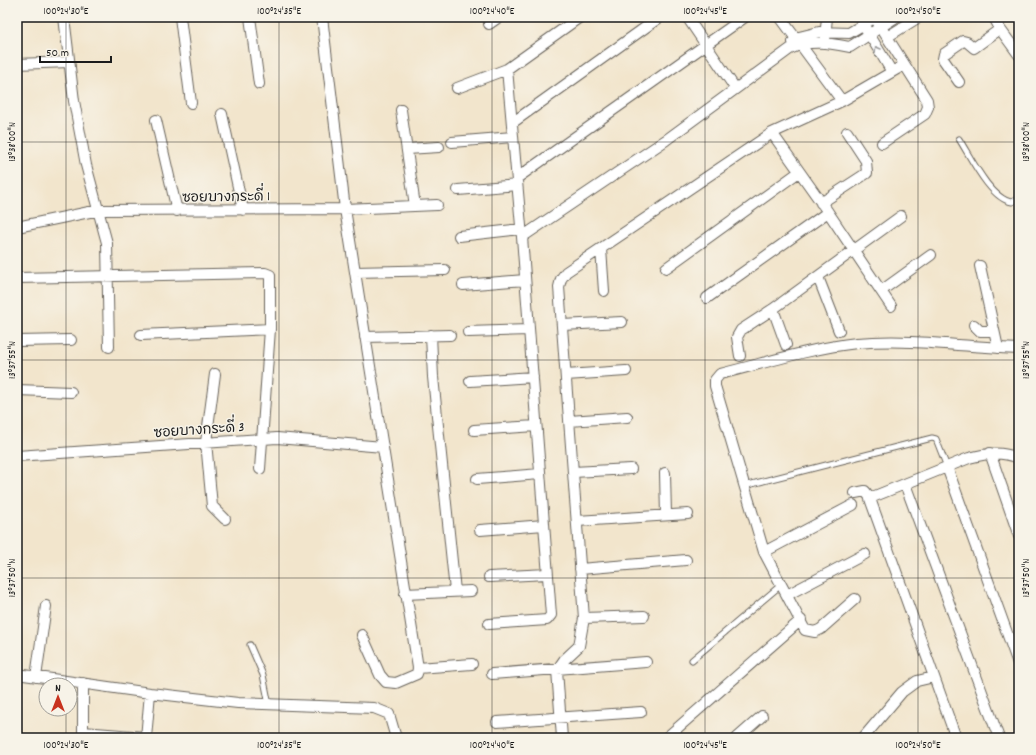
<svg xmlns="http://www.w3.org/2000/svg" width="1036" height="755" font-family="Dekko,'Playpen Sans Thai',sans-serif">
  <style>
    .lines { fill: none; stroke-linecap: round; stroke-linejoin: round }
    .service-casing { stroke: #67625a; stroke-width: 7 }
    .minor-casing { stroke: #67625a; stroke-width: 12 }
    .service { stroke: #fff; stroke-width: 5 }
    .minor { stroke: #fff; stroke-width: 10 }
    .oneway { stroke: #999 }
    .ticks { fill: none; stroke: #1c1c1c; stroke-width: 1; stroke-opacity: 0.45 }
    .labels { text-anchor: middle; stroke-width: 3; stroke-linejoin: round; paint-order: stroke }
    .street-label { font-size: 14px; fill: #1c1c1c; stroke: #f7f3e8 }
    .neatline { fill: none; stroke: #1c1c1c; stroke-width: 1.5 }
    .ticks-label { font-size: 10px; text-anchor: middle; fill: #1c1c1c }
  </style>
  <rect width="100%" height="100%" fill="#f7f3e8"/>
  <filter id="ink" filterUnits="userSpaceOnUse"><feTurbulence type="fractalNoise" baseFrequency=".025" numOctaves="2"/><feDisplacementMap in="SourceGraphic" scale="8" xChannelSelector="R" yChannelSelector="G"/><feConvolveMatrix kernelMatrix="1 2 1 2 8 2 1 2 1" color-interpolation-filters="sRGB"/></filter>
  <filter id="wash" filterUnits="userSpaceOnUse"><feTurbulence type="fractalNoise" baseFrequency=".012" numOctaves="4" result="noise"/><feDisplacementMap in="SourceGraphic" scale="16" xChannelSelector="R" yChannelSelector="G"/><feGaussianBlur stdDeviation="0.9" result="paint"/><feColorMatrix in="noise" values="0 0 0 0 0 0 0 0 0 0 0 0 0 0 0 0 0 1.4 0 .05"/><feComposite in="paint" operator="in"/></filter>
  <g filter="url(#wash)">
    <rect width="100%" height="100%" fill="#f2e5cc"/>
  </g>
  <g filter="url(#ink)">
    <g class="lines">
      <g class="service-casing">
        <path id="service" d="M 959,139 C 970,156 990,199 1012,202 L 1019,198
          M 744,486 L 932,438 L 936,439 L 947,467
          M 250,645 L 263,675 L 269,705
          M 692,660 L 781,585"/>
      </g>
      <g class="minor-casing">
        <path id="minor" d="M 64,17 L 74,101 L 86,165 L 107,243 L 109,347
          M 180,17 L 191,103
          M 250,17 L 259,84
          M 322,17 L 345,209 L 418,668 L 417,674 L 396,683 L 386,682 L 380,675 L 362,635
          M 687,17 L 735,88
          M 780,17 L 842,101
          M 994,17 L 1000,29 L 1019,55
          M 875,18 L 927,100 L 928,107 L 925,114 L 882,143
          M 489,24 L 499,17
          M 866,29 L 892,72
          M 887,37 L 919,17
          M 825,39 L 827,17
          M 793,42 L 795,38 L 819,32 L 849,33 L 876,17
          M 17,64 L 69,62
          M 959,82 L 943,59 L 944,54 L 963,41 L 967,42 L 974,48 L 1000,29
          M 457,88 L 507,69 L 580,17
          M 401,110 L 415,206
          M 222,114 L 243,210
          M 156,120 L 177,211
          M 512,123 L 660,17
          M 772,133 L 828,212 L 891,306
          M 452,142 L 513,137
          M 407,149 L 439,147
          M 517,178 L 745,17
          M 458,190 L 517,185
          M 821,203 L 867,173 L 866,161 L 847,132
          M 17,227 L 99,210 L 345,209 L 437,205
          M 459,236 L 521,229
          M 522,237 L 666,140 L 790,49 C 809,39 829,43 850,47 L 896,17
          M 601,249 L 604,291
          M 980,266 L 998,348
          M 666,268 L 799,172
          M 355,272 L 445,270
          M 818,277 L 839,331
          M 17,278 L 265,273 L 270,275 L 270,329 L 260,469
          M 463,285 L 525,280
          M 881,291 L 931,255
          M 707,298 L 828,212
          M 773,309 L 786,345
          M 562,325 L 622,322
          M 974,325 L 980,331 L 994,331
          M 468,332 L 529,330
          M 141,335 L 270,329
          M 431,335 L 433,377 L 455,591
          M 365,337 L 450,335
          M 17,341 L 71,340
          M 740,356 L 737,337 L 741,330 L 773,309 L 901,216
          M 215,374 L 206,442 L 212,506 L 225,519
          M 566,375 L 626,371
          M 470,381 L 533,377
          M 17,390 L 71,392
          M 569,421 L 627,417
          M 474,430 L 536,426
          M 990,453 L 1019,536
          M 17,456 L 277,438 L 383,447
          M 947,467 L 1019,666
          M 573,472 L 631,469
          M 665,473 L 666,515
          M 477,479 L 540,474
          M 905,484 L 999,738
          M 855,493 L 865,491 L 869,496 L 956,738
          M 870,498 L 969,458 C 989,453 999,451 1019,458
          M 577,521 L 688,514
          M 480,530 L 544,525
          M 764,552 L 853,505
          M 580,569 L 686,560
          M 489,577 L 547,574
          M 405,594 L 471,591
          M 787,595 L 865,554
          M 855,599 L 821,629 L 815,632 L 805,630 L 764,552 L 715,386 L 715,380 L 720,374 C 765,363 811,348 857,343 C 911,338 966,347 1019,349
          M 584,618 L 644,616
          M 489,624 L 547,620 L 551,615 L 522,237 L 507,69
          M 418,668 L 472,664
          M 17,674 L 150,693 L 238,703 L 374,708 L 389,714 L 396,738
          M 492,674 L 646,662
          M 36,677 L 46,606
          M 83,683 L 83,738
          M 497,722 L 641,712
          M 83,732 L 146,737
          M 146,738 L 150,693
          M 562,738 L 557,670 L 564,660 L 579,646 L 584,618 L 559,287 L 561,279 L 566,272 L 772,133 L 842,101 L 904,65
          M 666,738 L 801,620
          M 737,738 L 762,716
          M 863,738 L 902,692 L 917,681 L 934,677"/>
      </g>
      <use href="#service" class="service"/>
      <use href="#minor" class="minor"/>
    </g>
    <defs><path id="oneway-chevron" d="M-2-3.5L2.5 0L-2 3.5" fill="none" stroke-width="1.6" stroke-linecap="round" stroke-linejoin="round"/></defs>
    <use class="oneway" href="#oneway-chevron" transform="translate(877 49) rotate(-121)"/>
  </g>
  <path class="ticks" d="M 66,17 L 66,685M 279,17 L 279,738M 492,17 L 492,738M 705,17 L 705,738M 918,17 L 918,738M 17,142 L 1019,142M 17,360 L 1019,360M 17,578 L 1019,578M 66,709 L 66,738"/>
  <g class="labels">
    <g class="street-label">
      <text transform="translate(226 196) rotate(-1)" y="5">ซอยบางกระดี่ 1</text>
      <text transform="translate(199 429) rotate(-4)" y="5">ซอยบางกระดี่ 3</text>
    </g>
  </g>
  <rect width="1036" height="755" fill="none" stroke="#f7f3e8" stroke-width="44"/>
  <g transform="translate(58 697)"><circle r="19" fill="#f7f3e8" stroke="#9f9d96"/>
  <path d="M0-3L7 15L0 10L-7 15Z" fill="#c8321e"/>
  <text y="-6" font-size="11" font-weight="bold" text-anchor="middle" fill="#1c1c1c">N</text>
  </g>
  <path d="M40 56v6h71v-6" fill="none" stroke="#1c1c1c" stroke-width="2"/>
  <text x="46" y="56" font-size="12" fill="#1c1c1c" stroke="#f7f3e8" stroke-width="3" paint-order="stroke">50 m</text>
  <rect x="22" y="22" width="992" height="711" class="neatline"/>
  <g class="ticks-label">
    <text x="66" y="14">100°24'30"E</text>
    <text x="279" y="14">100°24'35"E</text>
    <text x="492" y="14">100°24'40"E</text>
    <text x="705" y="14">100°24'45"E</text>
    <text x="918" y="14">100°24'50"E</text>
    <text transform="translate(11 142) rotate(-90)" y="4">13°38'00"N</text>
    <text transform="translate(1025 142) rotate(-90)" y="4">13°38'00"N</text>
    <text transform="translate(11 360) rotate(-90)" y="4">13°37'55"N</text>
    <text transform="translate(1025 360) rotate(-90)" y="4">13°37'55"N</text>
    <text transform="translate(11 578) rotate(-90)" y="4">13°37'50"N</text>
    <text transform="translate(1025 578) rotate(-90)" y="4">13°37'50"N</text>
    <text x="66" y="748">100°24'30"E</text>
    <text x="279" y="748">100°24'35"E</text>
    <text x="492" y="748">100°24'40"E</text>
    <text x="705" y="748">100°24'45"E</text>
    <text x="918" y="748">100°24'50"E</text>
  </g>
</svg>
